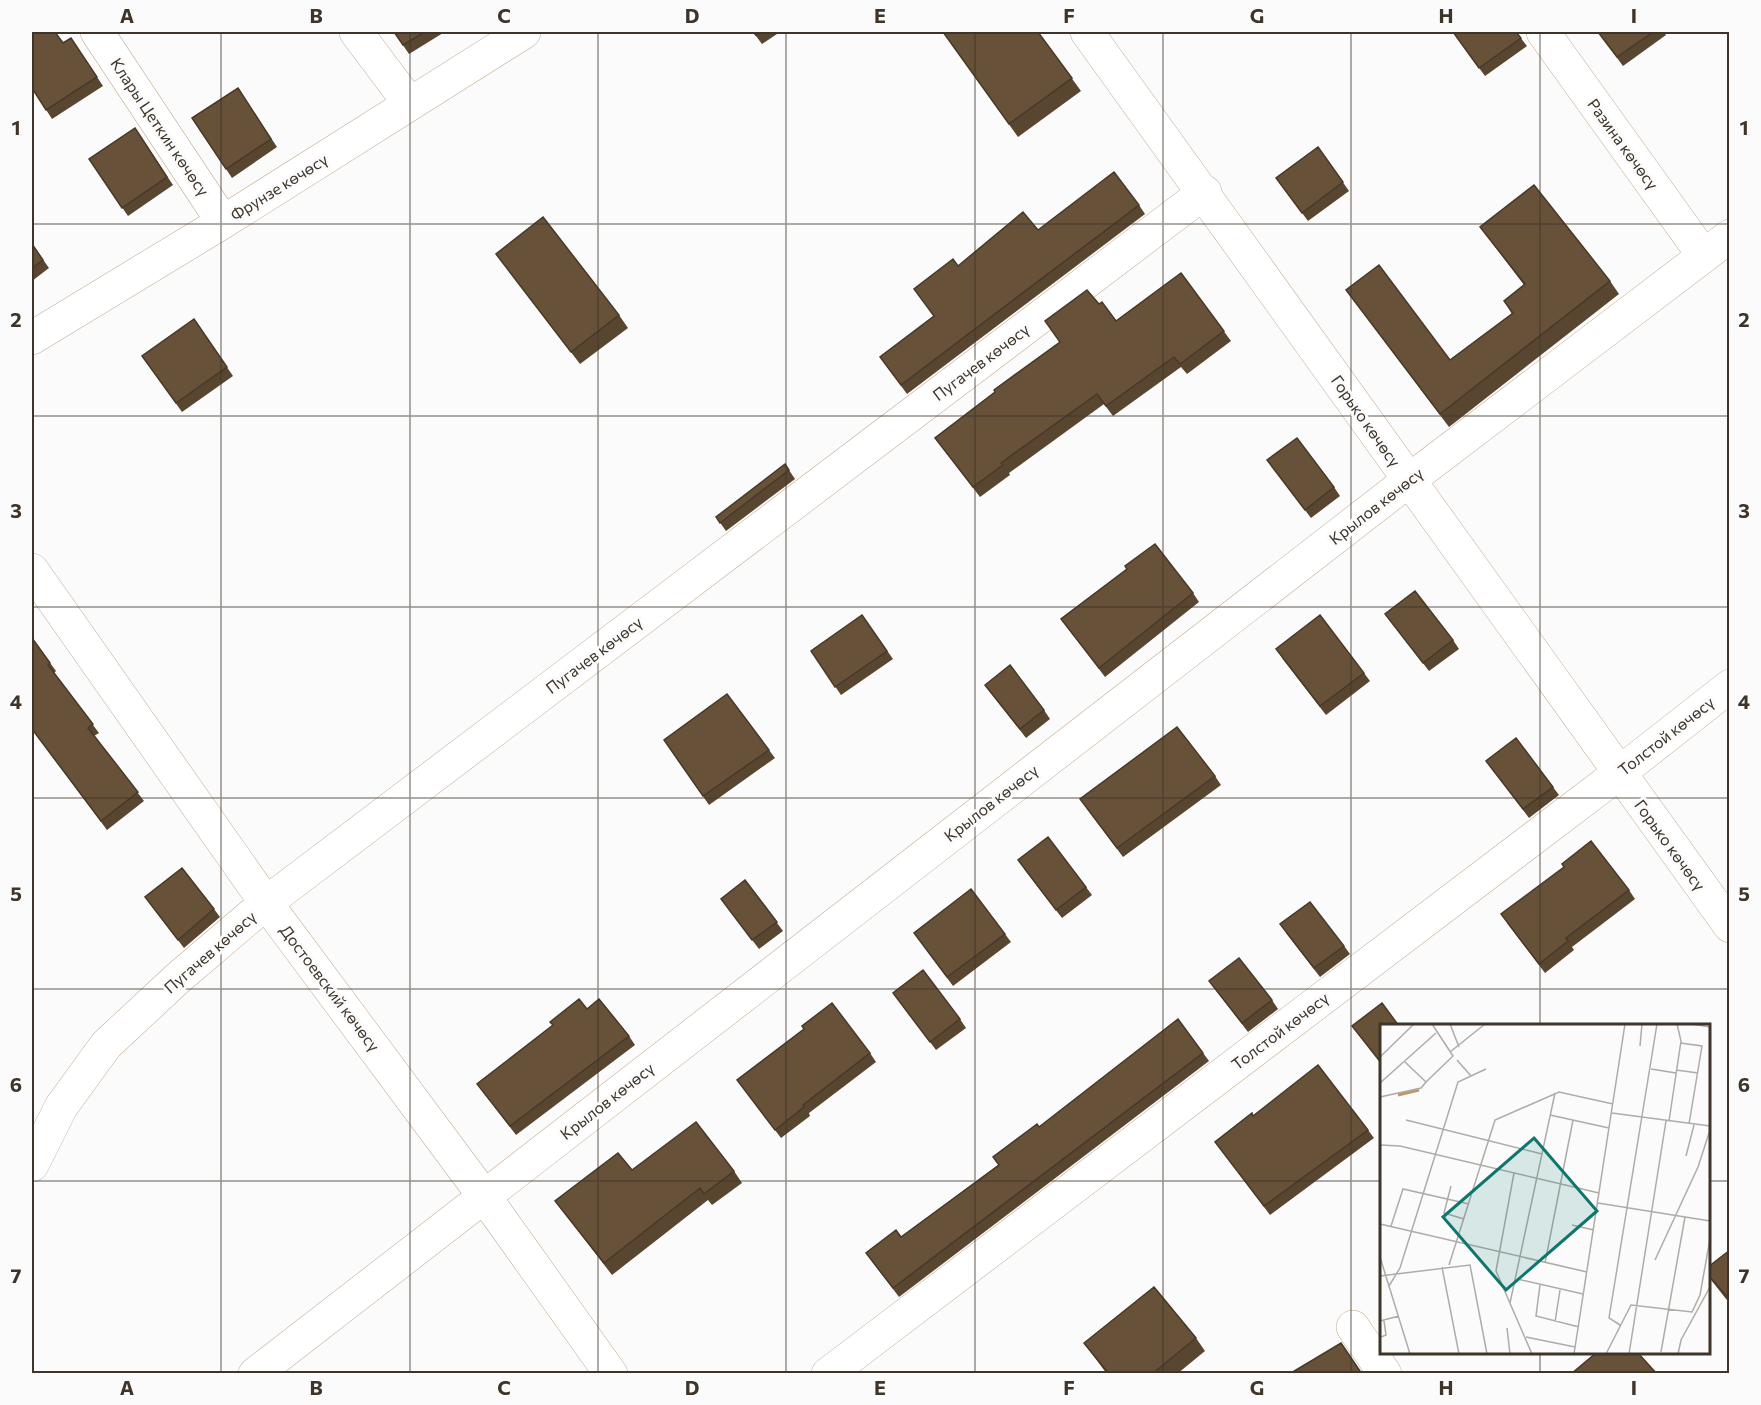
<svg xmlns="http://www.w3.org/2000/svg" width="1761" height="1405" font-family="Commissioner,sans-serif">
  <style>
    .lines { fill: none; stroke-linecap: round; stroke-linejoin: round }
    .minor-casing { stroke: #c5ac91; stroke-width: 34 }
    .minor { stroke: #fff; stroke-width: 33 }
    .wall { fill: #594631 }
    .building { fill: #675139; stroke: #483928; stroke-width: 1.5 }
    .grid { fill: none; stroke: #3e3429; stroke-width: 1.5; stroke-opacity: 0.55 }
    .labels { text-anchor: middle; stroke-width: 6; stroke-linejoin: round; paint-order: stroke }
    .street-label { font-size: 16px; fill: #3e3429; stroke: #fbfbfb }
    .inset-river { fill: none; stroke: #bc976e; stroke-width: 3 }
    .inset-road { fill: none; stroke: #afaba7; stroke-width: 1.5 }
    .view { fill: #0f766e; fill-opacity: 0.15; stroke: #0f766e; stroke-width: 3 }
    .inset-edge { fill: none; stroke: #3e3429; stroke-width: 3 }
    .neatline { fill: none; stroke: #3e3429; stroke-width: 2 }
    .grid-label { font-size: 20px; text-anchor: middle; font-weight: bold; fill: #3e3429 }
  </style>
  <rect width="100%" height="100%" fill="#fbfbfb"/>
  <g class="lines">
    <g class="minor-casing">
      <path id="minor" d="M 97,32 L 223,222
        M 356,32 L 410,104
        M 1087,32 L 1730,926
        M 1543,32 L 1704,256
        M 32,338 L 223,222 L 524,32
        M 32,570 L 266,903 L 484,1196 L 611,1374
        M 32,1165 L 61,1107 L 106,1045 L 178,978 L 266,903 L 1205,192
        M 1353,1327 L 1385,1374
        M 255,1374 L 1408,481 L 1730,236
        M 828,1374 L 1618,774 L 1730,686"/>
    </g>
    <use href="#minor" class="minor"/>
  </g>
  <path class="wall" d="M 394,32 L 442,32 L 443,33 L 409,54 Z
    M 753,32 L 780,32 L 762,44 Z
    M 943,32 L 1038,32 L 1081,91 L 1018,137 Z
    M 1453,32 L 1516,32 L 1527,46 L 1485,76 Z
    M 1598,32 L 1664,32 L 1666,35 L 1623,66 Z
    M 71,38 L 103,86 L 52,119 L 32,88 L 63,43 Z
    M 238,88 L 277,147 L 232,178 L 192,118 Z
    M 135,128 L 173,185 L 128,216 L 89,159 Z
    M 1318,147 L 1349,191 L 1308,221 L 1276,178 Z
    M 1139,205 L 1145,214 L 907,394 L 880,357 L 934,316 L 958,266 L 1038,230 Z
    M 1480,227 L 1610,281 L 1619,294 L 1449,427 L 1346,290 L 1450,360 L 1512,314 L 1504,301 L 1524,285 Z
    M 32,244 L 49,268 L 32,281 Z
    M 496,254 L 619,315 L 628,328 L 580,364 Z
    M 1181,273 L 1231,341 L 1187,374 L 1181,367 L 1113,416 L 1104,404 L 1009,473 L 1010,475 L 980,497 L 935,438 L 1060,343 L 1099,304 L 1116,321 Z
    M 194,319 L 233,376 L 182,412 L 142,356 Z
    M 1267,460 L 1334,487 L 1340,496 L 1311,518 Z
    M 785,464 L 795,479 L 726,531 L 716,517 Z
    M 1127,569 L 1193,593 L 1199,602 L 1105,677 L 1061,619 Z
    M 1385,614 L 1453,640 L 1459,649 L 1429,671 Z
    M 862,615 L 893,659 L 841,695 L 811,651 Z
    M 32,638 L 56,671 L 54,673 L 99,733 L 94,736 L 144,801 L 107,830 L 32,729 Z
    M 1282,658 L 1364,673 L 1370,681 L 1326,715 Z
    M 985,685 L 1044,710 L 1050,719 L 1026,738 Z
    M 727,694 L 775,758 L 709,805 L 664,740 Z
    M 1486,761 L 1553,787 L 1559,795 L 1529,818 Z
    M 1215,776 L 1221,785 L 1123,857 L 1080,799 Z
    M 1024,869 L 1086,887 L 1092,895 L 1062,918 Z
    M 745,880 L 783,931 L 759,949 L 727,907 Z
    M 1629,890 L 1635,899 L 1572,947 L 1574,950 L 1545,973 L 1507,923 Z
    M 145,897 L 214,909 L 220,917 L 184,948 Z
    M 914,933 L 1005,934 L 1011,942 L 953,986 Z
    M 1286,933 L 1344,946 L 1350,954 L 1320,977 Z
    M 1215,989 L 1272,1000 L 1278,1009 L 1248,1032 Z
    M 893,993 L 960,1019 L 966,1028 L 936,1050 Z
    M 587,1009 L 629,1036 L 635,1045 L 516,1135 L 483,1092 Z
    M 1178,1019 L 1209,1061 L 899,1297 L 866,1253 L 901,1237 L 998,1165 L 1039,1127 Z
    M 870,1053 L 876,1062 L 809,1113 L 810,1116 L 781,1138 L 737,1080 Z
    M 1253,1116 L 1368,1130 L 1374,1138 L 1270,1215 L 1215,1142 Z
    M 632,1170 L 734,1171 L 742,1183 L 712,1205 L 708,1200 L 612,1275 L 555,1201 Z
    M 1730,1250 L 1730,1304 L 1708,1276 L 1708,1267 Z
    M 1196,1338 L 1205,1351 L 1177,1374 L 1107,1374 L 1084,1343 Z"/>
  <path class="building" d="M 32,32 L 55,32 L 63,43 L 71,38 L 97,77 L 46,110 L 32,88 Z
    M 394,32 L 425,32 L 403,45 Z
    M 753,32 L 762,32 L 756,35 Z
    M 943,32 L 1038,32 L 1072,78 L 1009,124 Z
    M 1453,32 L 1516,32 L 1521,38 L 1479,68 Z
    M 1598,32 L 1653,32 L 1617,57 Z
    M 238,88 L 271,139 L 226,169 L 192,118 Z
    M 135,128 L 167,177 L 122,208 L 89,159 Z
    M 1318,147 L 1343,182 L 1302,213 L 1276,178 Z
    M 1114,172 L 1139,205 L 901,385 L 880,357 L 934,316 L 914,289 L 953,259 L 958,266 L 1023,212 L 1038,230 Z
    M 1534,185 L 1610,281 L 1440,414 L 1346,290 L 1379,265 L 1450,360 L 1513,313 L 1504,301 L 1525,284 L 1480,227 Z
    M 543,217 L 619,315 L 571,352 L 496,254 Z
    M 32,244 L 43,260 L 32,268 Z
    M 1181,273 L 1224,331 L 1180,364 L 1174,357 L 1106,406 L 1097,394 L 1001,463 L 1003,465 L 973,487 L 935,438 L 995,392 L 994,390 L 1060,342 L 1045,321 L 1087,290 L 1099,304 L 1102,302 L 1116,321 Z
    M 194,319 L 227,367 L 176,403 L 142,356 Z
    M 1297,438 L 1334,487 L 1305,510 L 1267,460 Z
    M 785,464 L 789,470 L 720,523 L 716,517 Z
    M 1155,544 L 1193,593 L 1099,668 L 1061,619 L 1127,569 L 1125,566 Z
    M 1415,591 L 1453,640 L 1423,663 L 1385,614 Z
    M 862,615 L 887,651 L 835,687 L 811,651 Z
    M 1320,615 L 1364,673 L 1320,706 L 1276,649 Z
    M 32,638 L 50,663 L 48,665 L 93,724 L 88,728 L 138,792 L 101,821 L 32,729 Z
    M 1010,665 L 1044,710 L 1020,729 L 985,685 Z
    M 727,694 L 769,750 L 703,796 L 664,740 Z
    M 1177,727 L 1215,776 L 1117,848 L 1080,799 Z
    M 1516,738 L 1553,787 L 1523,809 L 1486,761 Z
    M 1048,837 L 1086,887 L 1056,910 L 1018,860 Z
    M 1591,841 L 1629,890 L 1566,938 L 1568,941 L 1539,964 L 1501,914 L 1564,867 L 1562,864 Z
    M 182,868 L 214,909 L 178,940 L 145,897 Z
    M 745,880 L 777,922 L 752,940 L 721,899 Z
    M 971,889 L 1005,934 L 947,977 L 914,933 Z
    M 1310,902 L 1344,946 L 1314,968 L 1280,924 Z
    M 1239,958 L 1272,1000 L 1242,1023 L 1209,981 Z
    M 923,970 L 960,1019 L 930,1042 L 893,993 Z
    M 579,999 L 587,1009 L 599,999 L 629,1036 L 510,1126 L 477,1084 L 553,1025 L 550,1022 Z
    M 832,1003 L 870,1053 L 803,1105 L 804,1107 L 775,1130 L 737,1080 L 804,1029 L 802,1026 Z
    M 1382,1003 L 1399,1026 L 1382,1026 L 1382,1064 L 1352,1026 Z
    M 1178,1019 L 1203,1053 L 893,1288 L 866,1253 L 896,1230 L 901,1237 L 999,1165 L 993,1157 L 1037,1124 L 1039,1127 Z
    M 1318,1065 L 1368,1130 L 1264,1206 L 1215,1142 L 1252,1113 L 1253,1116 Z
    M 696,1122 L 734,1171 L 704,1194 L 700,1188 L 604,1263 L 555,1201 L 618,1153 L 632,1170 Z
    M 1730,1250 L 1730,1300 L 1708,1275 L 1708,1267 Z
    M 1154,1287 L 1196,1338 L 1152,1374 L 1109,1374 L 1084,1343 Z
    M 1341,1343 L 1362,1374 L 1291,1374 L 1291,1373 Z
    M 1596,1353 L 1638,1353 L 1657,1374 L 1571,1374 Z"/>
  <path class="grid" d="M 221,32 L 221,1374M 410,32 L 410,1374M 598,32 L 598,1374M 786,32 L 786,1374M 975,32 L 975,1374M 1163,32 L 1163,1374M 1351,32 L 1351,1374M 1540,32 L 1540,1026M 32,224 L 1730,224M 32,416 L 1730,416M 32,607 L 1730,607M 32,798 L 1730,798M 32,989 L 1730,989M 32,1181 L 1382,1181M 1708,1181 L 1730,1181M 1540,1352 L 1540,1374"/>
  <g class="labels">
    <g class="street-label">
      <text transform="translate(160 127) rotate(56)" y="6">Клары Цеткин көчөсү</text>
      <text transform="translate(1623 144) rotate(54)" y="6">Разина көчөсү</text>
      <text transform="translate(279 187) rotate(-32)" y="6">Фрунзе көчөсү</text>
      <text transform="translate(981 362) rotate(-37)" y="6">Пугачев көчөсү</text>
      <text transform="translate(1366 421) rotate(55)" y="6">Горько көчөсү</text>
      <text transform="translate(1376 506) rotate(-38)" y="6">Крылов көчөсү</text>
      <text transform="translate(594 655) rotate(-37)" y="6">Пугачев көчөсү</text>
      <text transform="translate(1666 736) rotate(-38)" y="6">Толстой көчөсү</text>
      <text transform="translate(991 803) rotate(-38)" y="6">Крылов көчөсү</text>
      <text transform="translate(1670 845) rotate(54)" y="6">Горько көчөсү</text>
      <text transform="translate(210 952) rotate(-41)" y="6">Пугачев көчөсү</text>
      <text transform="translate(330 988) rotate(53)" y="6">Достоевский көчөсү</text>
      <text transform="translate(1280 1031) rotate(-37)" y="6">Толстой көчөсү</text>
      <text transform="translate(607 1101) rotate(-38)" y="6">Крылов көчөсү</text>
    </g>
  </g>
  <g transform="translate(1380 1024)">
    <rect width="330" height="330" fill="#fbfbfb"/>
    <path class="inset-river" d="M 18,71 L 39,66"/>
    <path class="inset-road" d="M 70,0 L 79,23M 312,0 L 330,3M 300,19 L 322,22 L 309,100M 260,22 L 262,0M 70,28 L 105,0M 0,33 L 34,0M 77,36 L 91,52M 271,45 L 296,49M 296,46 L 318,49M 46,58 L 73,32 L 52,0M 0,59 L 56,9M 0,73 L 41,64 L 46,58 L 25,38M 232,89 L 330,102M 170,91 L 229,104M 26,96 L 162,130M 289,97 L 301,17 L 297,0M 0,121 L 20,122 L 219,169M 306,132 L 314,101M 134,149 L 116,247 L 152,330M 71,162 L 64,189 L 84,195M 218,179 L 330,197M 0,200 L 207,248M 192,201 L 214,206M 11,202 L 23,165 L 89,180M 0,233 L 30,330M 275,236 L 318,143 L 330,106M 165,239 L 193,96M 69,241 L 115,96 L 179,68 L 233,80M 62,243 L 79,330M 0,252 L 90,241 L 107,330M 137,255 L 203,270M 160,261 L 156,292 L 199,303M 9,262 L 20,244 L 78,58 L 106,45M 130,279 L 175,69M 0,297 L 19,292M 175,298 L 180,266M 240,301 L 229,294 L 277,0M 127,304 L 130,330M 1,313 L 6,311 L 4,297M 146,313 L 195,323M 281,328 L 305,193M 194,330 L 245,0M 226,330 L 251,281 L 312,288 L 320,271 L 330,215M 249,330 L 286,97M 298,330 L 301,316 L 330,263"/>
    <path class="view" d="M 154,114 L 217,187 L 126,266 L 63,193 Z"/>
    <rect width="330" height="330" class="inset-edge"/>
  </g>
  <rect width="1761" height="1405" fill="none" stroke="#fbfbfb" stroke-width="66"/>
  <rect x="33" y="33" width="1695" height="1339" class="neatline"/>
  <g class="grid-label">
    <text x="127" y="23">A</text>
    <text x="316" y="23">B</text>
    <text x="504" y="23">C</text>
    <text x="692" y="23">D</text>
    <text x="880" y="23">E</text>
    <text x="1069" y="23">F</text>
    <text x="1257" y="23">G</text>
    <text x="1446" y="23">H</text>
    <text x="1634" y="23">I</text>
    <text x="16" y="135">1</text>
    <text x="1744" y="135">1</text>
    <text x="16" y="327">2</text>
    <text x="1744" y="327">2</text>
    <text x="16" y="518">3</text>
    <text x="1744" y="518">3</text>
    <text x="16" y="709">4</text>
    <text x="1744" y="709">4</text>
    <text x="16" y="901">5</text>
    <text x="1744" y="901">5</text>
    <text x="16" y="1092">6</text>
    <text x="1744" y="1092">6</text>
    <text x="16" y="1283">7</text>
    <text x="1744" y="1283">7</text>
    <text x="127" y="1395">A</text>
    <text x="316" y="1395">B</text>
    <text x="504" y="1395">C</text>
    <text x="692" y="1395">D</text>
    <text x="880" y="1395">E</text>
    <text x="1069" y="1395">F</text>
    <text x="1257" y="1395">G</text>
    <text x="1446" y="1395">H</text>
    <text x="1634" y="1395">I</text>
  </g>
</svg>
